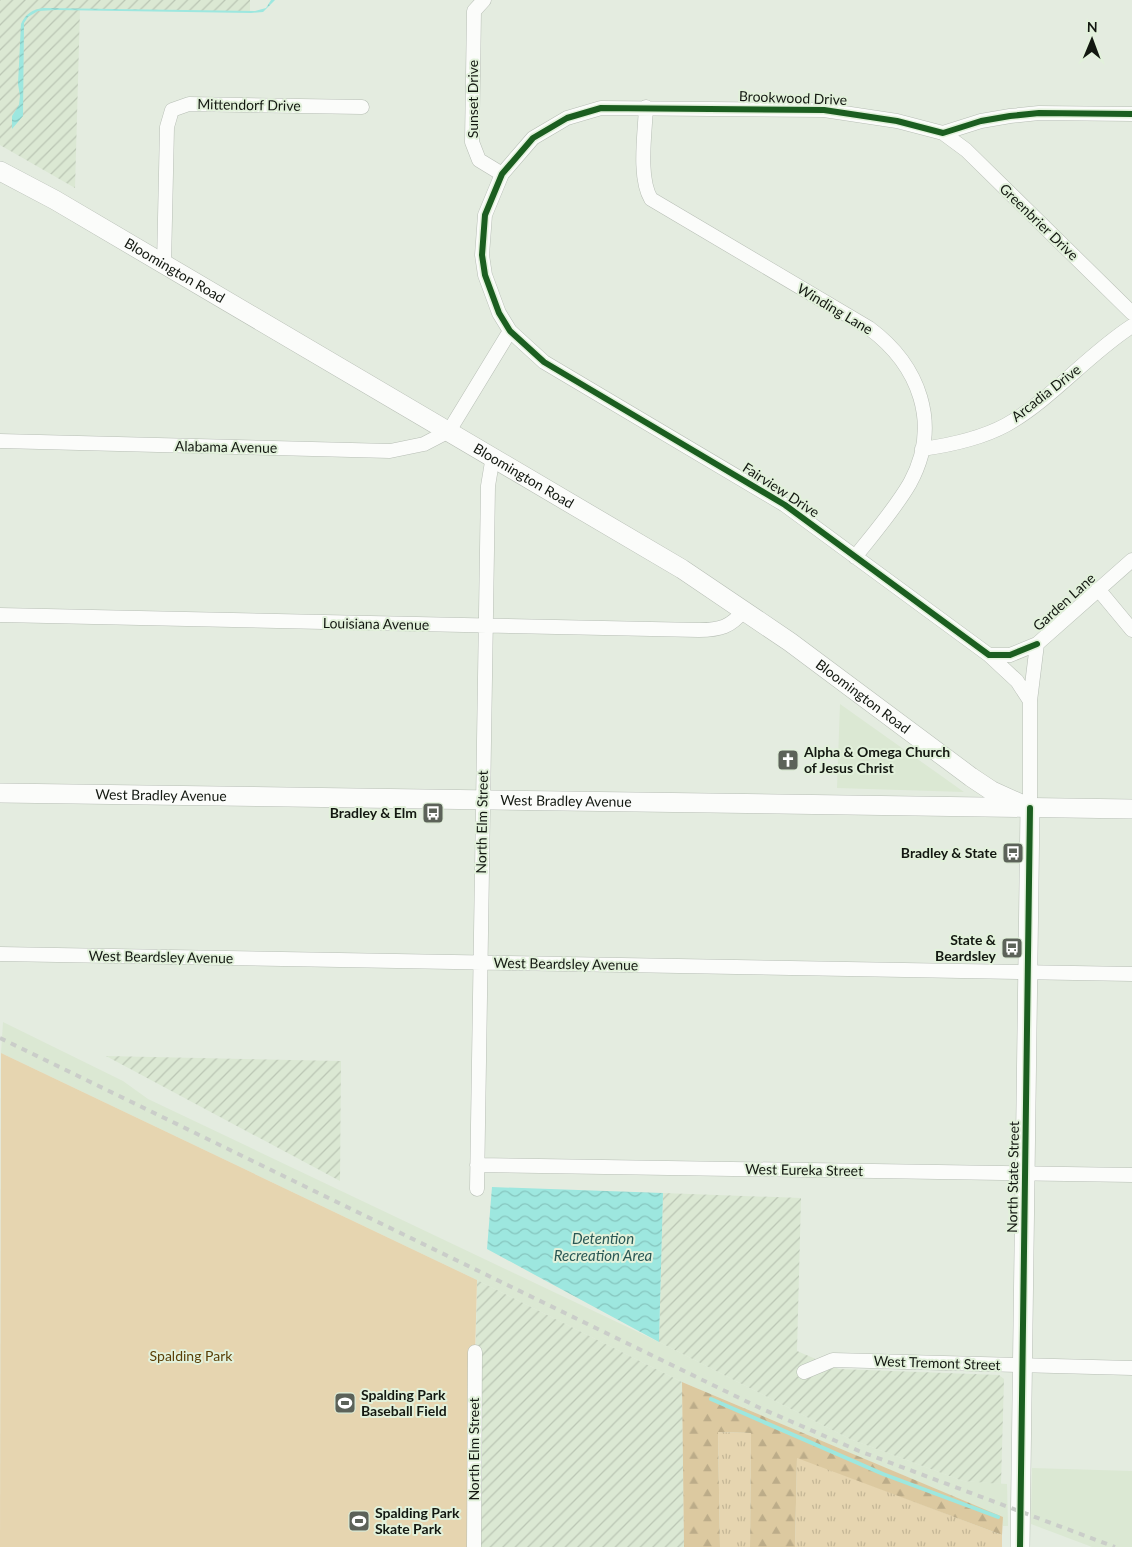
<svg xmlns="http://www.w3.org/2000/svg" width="1132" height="1547" font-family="Lato,sans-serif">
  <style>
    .built { fill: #dbe8d3 }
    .industrial { fill: url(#industrial-furrows) }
    .grass { fill: url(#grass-tufts) }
    .forest { fill: url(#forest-firs) }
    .park { fill: #e6d5b0 }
    .water { fill: url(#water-waves) }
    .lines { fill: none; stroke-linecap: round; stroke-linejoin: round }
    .stream { stroke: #9de7df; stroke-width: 4 }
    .minor-casing { stroke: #b7beb5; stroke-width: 15 }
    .secondary-casing { stroke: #b7beb5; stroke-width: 20 }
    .minor { stroke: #fbfcfa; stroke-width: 14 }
    .secondary { stroke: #fbfcfa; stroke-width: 19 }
    .rail { stroke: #cacdc9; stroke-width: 4; stroke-dasharray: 6 6; stroke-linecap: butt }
    .cycleway-casing { stroke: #e2f1db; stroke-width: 9 }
    .cycleway { stroke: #1b5e20; stroke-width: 6 }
    .labels { text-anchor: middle; stroke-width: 4; stroke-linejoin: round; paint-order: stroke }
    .street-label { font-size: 14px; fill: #131811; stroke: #e2f1db }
    .poi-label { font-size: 14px; font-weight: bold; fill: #131811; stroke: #e2f1db; text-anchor: start }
    .park-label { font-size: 14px; fill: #593e06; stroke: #e2f1db }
    .water-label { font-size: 15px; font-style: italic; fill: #2a5855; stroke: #e2f1db }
  </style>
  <defs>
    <pattern id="industrial-furrows" width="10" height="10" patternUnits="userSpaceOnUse" patternTransform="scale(1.25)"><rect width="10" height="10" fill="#dbe8d3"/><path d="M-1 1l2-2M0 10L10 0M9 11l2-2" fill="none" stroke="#bbc6b4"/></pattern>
    <pattern id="grass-tufts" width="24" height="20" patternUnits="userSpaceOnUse" patternTransform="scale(1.25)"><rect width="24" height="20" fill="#e6d5b0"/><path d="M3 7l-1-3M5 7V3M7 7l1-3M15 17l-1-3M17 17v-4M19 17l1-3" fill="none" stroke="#c4b696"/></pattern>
    <pattern id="forest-firs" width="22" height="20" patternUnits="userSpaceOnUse" patternTransform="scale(1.25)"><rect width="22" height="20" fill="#dcc9a0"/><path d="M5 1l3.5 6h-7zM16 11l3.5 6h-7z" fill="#bcac89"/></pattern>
    <pattern id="water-waves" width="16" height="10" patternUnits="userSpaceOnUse" patternTransform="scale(1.25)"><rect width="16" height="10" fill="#9de7df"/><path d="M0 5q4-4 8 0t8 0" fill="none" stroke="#86c5be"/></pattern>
  </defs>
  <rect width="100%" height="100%" fill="#e4ece0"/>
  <path class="built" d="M 840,704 L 964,792 L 837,788 Z
    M 3,1022 L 123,1081 L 148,1099 L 659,1342 L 850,1439 L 963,1481 L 1007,1484 L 1008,1526 L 1003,1526 L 1002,1517 L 682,1382 L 477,1280 L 1,1053 Z
    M 1032,1468 L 1132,1471 L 1132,1547 L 1092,1547 L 1031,1524 Z"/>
  <path class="industrial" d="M 0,0 L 250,0 L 250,12 L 80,9 L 75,188 L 0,145 Z
    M 106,1056 L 341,1061 L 340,1181 Z
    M 663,1193 L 801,1198 L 797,1351 L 839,1369 L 999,1375 L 1004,1379 L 1001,1484 L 963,1481 L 850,1439 L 659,1342 Z
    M 477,1280 L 682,1382 L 684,1547 L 478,1547 L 474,1437 Z"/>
  <path class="grass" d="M 718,1432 L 751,1433 L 750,1547 L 720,1547 Z
    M 797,1457 L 1002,1535 L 1002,1547 L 795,1547 Z"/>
  <path class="forest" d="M 682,1382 L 1003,1517 L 1002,1535 L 797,1458 L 795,1547 L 750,1547 L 751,1433 L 718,1432 L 720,1547 L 684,1547 Z"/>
  <path class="park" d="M 1,1053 L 477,1280 L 470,1547 L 0,1547 Z"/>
  <path class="water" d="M 271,0 L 275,0 L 263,12 L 251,13 L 56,10 L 38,11 L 28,17 L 24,23 L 23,116 L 12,129 L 12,116 L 19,105 L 20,96 L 18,84 L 21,24 C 26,13 32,10 43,8 L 255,11 L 266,8 Z
    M 492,1187 L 663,1193 L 659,1342 L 487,1249 Z"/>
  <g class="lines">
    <path class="stream" d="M 711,1399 L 883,1474 L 998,1517"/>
    <g class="minor-casing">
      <path id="minor" d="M 484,0 L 474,11 L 472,142 L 479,160 L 502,174
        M 646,107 C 645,133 638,177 651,199 L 869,328 C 919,365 942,424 910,483 C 895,509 874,533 855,557
        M 943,133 L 966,150 L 1132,313
        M 164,264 L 167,127 L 172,110 L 189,104 L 362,107
        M 0,441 L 390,451 L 424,444 L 449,431 L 510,331
        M 922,449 C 951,445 980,439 1006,425 C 1052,399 1087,355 1132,326
        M 1098,589 L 1132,630
        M 0,615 L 699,630 C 720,630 731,627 744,610
        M 1037,644 L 1010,655 L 989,655 L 785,505 L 544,362 L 510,331 L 499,313 L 485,275 L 482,255 L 485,215 L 502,174 L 533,138 L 567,118 L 601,108 L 824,110 L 897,121 L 943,133 L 981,121 L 1010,116 L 1039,113 L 1132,114
        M 989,655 L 1017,681 L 1030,701
        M 1030,808 L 1030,701 L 1037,644 L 1132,560
        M 0,954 L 1132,974
        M 477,1165 L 1132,1175
        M 477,1189 L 488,486 L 493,456
        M 804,1372 L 833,1360 L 1132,1368
        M 474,1547 L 475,1352"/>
    </g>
    <g class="secondary-casing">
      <g id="secondary">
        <path id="s1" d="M 0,171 L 55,200 L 682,569 L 790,642 L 971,777 L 992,791 L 1030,808"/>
        <path id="s2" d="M 0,793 L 1132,809"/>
        <path d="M 1020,1547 L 1030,808"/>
      </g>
    </g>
    <use href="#minor" class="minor"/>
    <use href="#secondary" class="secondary"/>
    <path class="rail" d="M 0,1038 L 760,1408 L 859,1451 L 1115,1547"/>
    <g class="cycleway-casing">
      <path id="cycleway" d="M 1037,644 L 1010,655 L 989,655 L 785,505 L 544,362 L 510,331 L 499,313 L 485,275 L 482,255 L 485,215 L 502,174 L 533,138 L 567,118 L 601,108 L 824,110 L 897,121 L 943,133 L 981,121 L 1010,116 L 1039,113 L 1132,114
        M 1020,1547 L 1030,808"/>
    </g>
    <use href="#cycleway" class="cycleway"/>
  </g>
  <defs>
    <g id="church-square" transform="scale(1.125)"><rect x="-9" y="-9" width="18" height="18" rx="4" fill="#5c6259" stroke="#e2f1db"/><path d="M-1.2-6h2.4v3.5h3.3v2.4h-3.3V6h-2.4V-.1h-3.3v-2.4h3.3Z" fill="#fff"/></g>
    <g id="bus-square" transform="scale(1.125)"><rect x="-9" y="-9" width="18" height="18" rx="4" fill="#5c6259" stroke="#e2f1db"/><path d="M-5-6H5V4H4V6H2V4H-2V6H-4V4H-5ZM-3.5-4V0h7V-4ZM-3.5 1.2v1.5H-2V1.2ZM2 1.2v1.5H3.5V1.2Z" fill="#fff"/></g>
    <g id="stadium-square" transform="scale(1.125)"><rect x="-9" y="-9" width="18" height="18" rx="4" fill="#5c6259" stroke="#e2f1db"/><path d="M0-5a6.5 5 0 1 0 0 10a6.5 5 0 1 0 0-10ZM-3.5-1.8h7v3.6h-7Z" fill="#fff"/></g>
  </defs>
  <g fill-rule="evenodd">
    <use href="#church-square" x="788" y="760"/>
    <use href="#bus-square" x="433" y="813"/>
    <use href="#bus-square" x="1013" y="853"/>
    <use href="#bus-square" x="1012" y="948"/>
    <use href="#stadium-square" x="345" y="1403"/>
    <use href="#stadium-square" x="359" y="1521"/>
  </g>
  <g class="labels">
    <g class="street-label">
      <text transform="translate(793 98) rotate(2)" y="5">Brookwood Drive</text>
      <text transform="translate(473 99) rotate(-90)" y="5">Sunset Drive</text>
      <text transform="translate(249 105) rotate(1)" y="5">Mittendorf Drive</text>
      <text transform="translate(1039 222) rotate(44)" y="5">Greenbrier Drive</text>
      <text dy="5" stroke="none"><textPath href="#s1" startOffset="201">Bloomington Road</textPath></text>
      <text transform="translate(835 309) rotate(31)" y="5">Winding Lane</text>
      <text transform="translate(1046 393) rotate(-38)" y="5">Arcadia Drive</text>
      <text transform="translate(226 447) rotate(1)" y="5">Alabama Avenue</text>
      <text dy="5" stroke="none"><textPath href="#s1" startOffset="606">Bloomington Road</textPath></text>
      <text transform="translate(781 490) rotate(33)" y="5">Fairview Drive</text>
      <text transform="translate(1064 602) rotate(-42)" y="5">Garden Lane</text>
      <text transform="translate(376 624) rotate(1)" y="5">Louisiana Avenue</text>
      <text dy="5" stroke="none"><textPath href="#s1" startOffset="1011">Bloomington Road</textPath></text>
      <text dy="5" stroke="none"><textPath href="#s2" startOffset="161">West Bradley Avenue</textPath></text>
      <text dy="5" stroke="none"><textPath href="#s2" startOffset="566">West Bradley Avenue</textPath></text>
      <text transform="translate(482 822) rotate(-89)" y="5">North Elm Street</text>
      <text transform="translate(161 957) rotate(1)" y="5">West Beardsley Avenue</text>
      <text transform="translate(566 964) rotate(1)" y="5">West Beardsley Avenue</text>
      <text transform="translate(804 1170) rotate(1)" y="5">West Eureka Street</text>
      <text transform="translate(1013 1177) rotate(-89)" y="5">North State Street</text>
      <text transform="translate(937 1363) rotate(2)" y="5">West Tremont Street</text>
      <text transform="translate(474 1449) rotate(-90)" y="5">North Elm Street</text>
    </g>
    <g class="poi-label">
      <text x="804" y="757">Alpha &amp; Omega Church<tspan x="804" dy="16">of Jesus Christ</tspan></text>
      <text x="417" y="818" text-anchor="end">Bradley &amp; Elm</text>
      <text x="997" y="858" text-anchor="end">Bradley &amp; State</text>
      <text x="996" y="945" text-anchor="end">State &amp;<tspan x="996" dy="16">Beardsley</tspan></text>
      <text x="361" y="1400">Spalding Park<tspan x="361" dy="16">Baseball Field</tspan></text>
      <text x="375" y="1518">Spalding Park<tspan x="375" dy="16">Skate Park</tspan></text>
    </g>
    <g class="park-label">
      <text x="191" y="1361">Spalding Park</text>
    </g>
    <g class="water-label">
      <text x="603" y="1244">Detention<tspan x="603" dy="17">Recreation Area</tspan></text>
    </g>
  </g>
  <g transform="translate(1092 40) rotate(1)" stroke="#e2f1db" stroke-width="4" paint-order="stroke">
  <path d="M0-4L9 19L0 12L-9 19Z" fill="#131811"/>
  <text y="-8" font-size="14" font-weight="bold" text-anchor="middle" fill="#131811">N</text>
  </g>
</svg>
